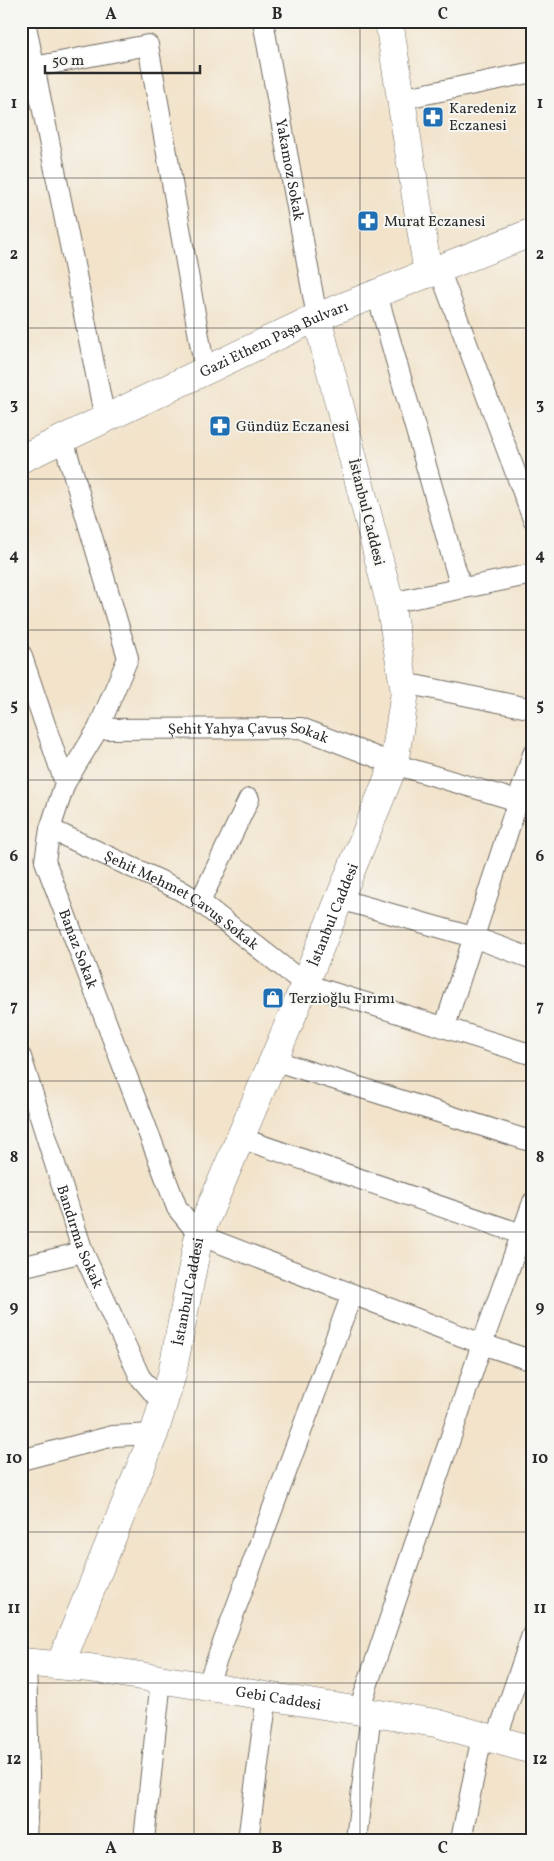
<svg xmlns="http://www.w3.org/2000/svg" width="554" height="1861" font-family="Vollkorn,serif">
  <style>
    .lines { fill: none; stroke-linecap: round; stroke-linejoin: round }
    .street-casing { stroke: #716b63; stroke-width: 22 }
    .secondary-casing { stroke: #716b63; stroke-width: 29 }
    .street { stroke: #fff; stroke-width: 20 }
    .secondary { stroke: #fff; stroke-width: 28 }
    .grid { fill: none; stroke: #2b2b2b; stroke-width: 1; stroke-opacity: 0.55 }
    .labels { text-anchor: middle; stroke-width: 4; stroke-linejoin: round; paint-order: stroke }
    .poi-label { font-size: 15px; fill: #2b2b2b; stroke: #f6f6f2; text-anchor: start }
    .street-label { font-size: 15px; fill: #2b2b2b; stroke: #f6f6f2 }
    .neatline { fill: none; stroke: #2b2b2b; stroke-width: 2 }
    .grid-label { font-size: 16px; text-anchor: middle; font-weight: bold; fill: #2b2b2b }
  </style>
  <rect width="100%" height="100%" fill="#f6f6f2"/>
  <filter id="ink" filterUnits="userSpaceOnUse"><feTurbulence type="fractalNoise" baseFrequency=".02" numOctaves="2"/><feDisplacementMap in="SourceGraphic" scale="10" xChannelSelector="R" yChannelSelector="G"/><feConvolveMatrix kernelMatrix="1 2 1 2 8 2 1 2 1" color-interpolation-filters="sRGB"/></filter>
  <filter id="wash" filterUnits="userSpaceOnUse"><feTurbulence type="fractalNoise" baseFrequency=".0096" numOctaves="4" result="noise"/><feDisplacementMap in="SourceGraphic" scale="20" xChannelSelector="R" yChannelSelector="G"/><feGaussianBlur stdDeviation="1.12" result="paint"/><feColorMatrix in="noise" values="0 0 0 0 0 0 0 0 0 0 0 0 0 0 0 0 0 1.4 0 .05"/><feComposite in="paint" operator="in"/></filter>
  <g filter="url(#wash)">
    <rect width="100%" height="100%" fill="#f2e3ca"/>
  </g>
  <g filter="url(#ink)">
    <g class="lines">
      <g class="street-casing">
        <g id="street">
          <path d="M 25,21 L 105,419"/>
          <path id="s1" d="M 263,21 L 317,317"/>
          <path d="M 34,67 L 148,45 L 205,371"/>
          <path d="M 401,99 L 533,72"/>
          <path d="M 439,269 L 533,519"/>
          <path d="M 377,294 L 461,588"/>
          <path d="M 63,439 L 128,658 L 98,729 L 65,783"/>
          <path d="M 390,603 L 533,574"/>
          <path id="s2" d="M 21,654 L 65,783 L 50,829 L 45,861 L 177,1208 L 199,1235 L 482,1344 L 533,1361"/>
          <path d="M 404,683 L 533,709"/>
          <path id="s3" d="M 98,729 L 301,728 L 394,764 L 518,801"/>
          <path id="s4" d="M 50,829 L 178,889 L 200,902 L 305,984 L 533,1055"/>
          <path d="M 339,899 L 473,937 L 533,959"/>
          <path d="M 200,902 L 249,799"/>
          <path d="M 445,1026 L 533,754"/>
          <path id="s5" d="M 21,1057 L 83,1252 L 140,1377 L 163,1404"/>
          <path d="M 273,1060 L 533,1142"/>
          <path d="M 240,1138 L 533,1238"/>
          <path d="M 21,1267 L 83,1252"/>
          <path d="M 21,1460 L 113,1436 L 154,1434"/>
          <path d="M 207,1686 L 352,1294"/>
          <path d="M 359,1710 L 482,1344 L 533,1202"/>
          <path d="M 496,1740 L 533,1632"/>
          <path d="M 26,1840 L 29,1775 L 26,1662"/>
          <path d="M 144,1840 L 161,1679"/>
          <path d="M 248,1840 L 267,1696"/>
          <path d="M 356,1840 L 371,1712"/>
          <path d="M 461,1840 L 482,1736"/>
        </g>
      </g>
      <g class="secondary-casing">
        <g id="secondary">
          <path d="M 389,21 L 428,274"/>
          <path id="s6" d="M 21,459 L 317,317 L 533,232"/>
          <path id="s7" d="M 21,1662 L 90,1668 L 436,1723 L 533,1750"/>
          <path id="s8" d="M 60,1665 L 154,1434 L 172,1374 L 199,1235 L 290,1021 L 394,764 L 405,692 L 390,603 L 317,317"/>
        </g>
      </g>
      <use href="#street" class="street"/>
      <use href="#secondary" class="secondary"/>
    </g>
  </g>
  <path class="grid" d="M 194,21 L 194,1840M 360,21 L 360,1840M 21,178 L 533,178M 21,328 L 533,328M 21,479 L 533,479M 21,630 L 533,630M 21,780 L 533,780M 21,930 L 533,930M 21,1081 L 533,1081M 21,1232 L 533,1232M 21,1382 L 533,1382M 21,1532 L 533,1532M 21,1683 L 533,1683"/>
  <defs>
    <g id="pharmacy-square" transform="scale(1.125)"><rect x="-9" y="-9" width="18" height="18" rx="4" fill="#1f6fb2" stroke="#f6f6f2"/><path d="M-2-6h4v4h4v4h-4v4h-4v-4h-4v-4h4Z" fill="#fff"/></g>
    <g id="shop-square" transform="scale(1.125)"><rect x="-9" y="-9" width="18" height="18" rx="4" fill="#1f6fb2" stroke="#f6f6f2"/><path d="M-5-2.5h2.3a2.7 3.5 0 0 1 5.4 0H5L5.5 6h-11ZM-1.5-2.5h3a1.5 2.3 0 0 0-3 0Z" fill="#fff"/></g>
  </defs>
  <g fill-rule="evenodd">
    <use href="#pharmacy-square" x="433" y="117"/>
    <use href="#pharmacy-square" x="368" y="221"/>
    <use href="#pharmacy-square" x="220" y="426"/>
    <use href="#shop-square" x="273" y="998"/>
  </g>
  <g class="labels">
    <g class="poi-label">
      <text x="449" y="113">Karedeniz<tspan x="449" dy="17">Eczanesi</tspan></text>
      <text x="384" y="226">Murat Eczanesi</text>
      <text x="236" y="431">Gündüz Eczanesi</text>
      <text x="289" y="1003">Terzioğlu Fırımı</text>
    </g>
    <g class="street-label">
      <text dy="5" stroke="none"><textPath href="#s1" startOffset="151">Yakamoz Sokak</textPath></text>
      <text dy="5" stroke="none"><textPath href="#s6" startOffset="280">Gazi Ethem Paşa Bulvarı</textPath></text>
      <text transform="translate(367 512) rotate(76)" y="5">İstanbul Caddesi</text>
      <text dy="5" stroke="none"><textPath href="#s3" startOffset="151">Şehit Yahya Çavuş Sokak</textPath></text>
      <text dy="5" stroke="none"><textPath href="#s4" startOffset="150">Şehit Mehmet Çavuş Sokak</textPath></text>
      <text dy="5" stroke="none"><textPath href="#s8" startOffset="801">İstanbul Caddesi</textPath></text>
      <text dy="5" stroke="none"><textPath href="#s2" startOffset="311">Banaz Sokak</textPath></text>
      <text dy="5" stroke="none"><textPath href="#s5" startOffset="189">Bandırma Sokak</textPath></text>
      <text dy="5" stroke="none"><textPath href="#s8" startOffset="396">İstanbul Caddesi</textPath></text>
      <text dy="5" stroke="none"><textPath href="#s7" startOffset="260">Gebi Caddesi</textPath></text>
    </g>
  </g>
  <rect width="554" height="1861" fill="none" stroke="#f6f6f2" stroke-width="55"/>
  <path d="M45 65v8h155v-8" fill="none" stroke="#2b2b2b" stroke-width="2.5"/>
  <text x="52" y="65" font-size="15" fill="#2b2b2b" stroke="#f6f6f2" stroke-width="4" paint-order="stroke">50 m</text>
  <rect x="28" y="28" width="498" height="1806" class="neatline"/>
  <g class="grid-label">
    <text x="111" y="19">A</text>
    <text x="277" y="19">B</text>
    <text x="443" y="19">C</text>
    <text x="14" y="108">1</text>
    <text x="540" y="108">1</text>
    <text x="14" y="259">2</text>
    <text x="540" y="259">2</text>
    <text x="14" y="409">3</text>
    <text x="540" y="409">3</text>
    <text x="14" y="560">4</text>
    <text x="540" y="560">4</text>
    <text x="14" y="710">5</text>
    <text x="540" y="710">5</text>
    <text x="14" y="861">6</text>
    <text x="540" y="861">6</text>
    <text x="14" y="1011">7</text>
    <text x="540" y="1011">7</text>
    <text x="14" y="1162">8</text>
    <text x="540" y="1162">8</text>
    <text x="14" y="1312">9</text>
    <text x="540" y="1312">9</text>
    <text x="14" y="1463">10</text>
    <text x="540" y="1463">10</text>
    <text x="14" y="1613">11</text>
    <text x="540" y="1613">11</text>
    <text x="14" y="1764">12</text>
    <text x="540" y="1764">12</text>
    <text x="111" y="1853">A</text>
    <text x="277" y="1853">B</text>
    <text x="443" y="1853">C</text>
  </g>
</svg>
